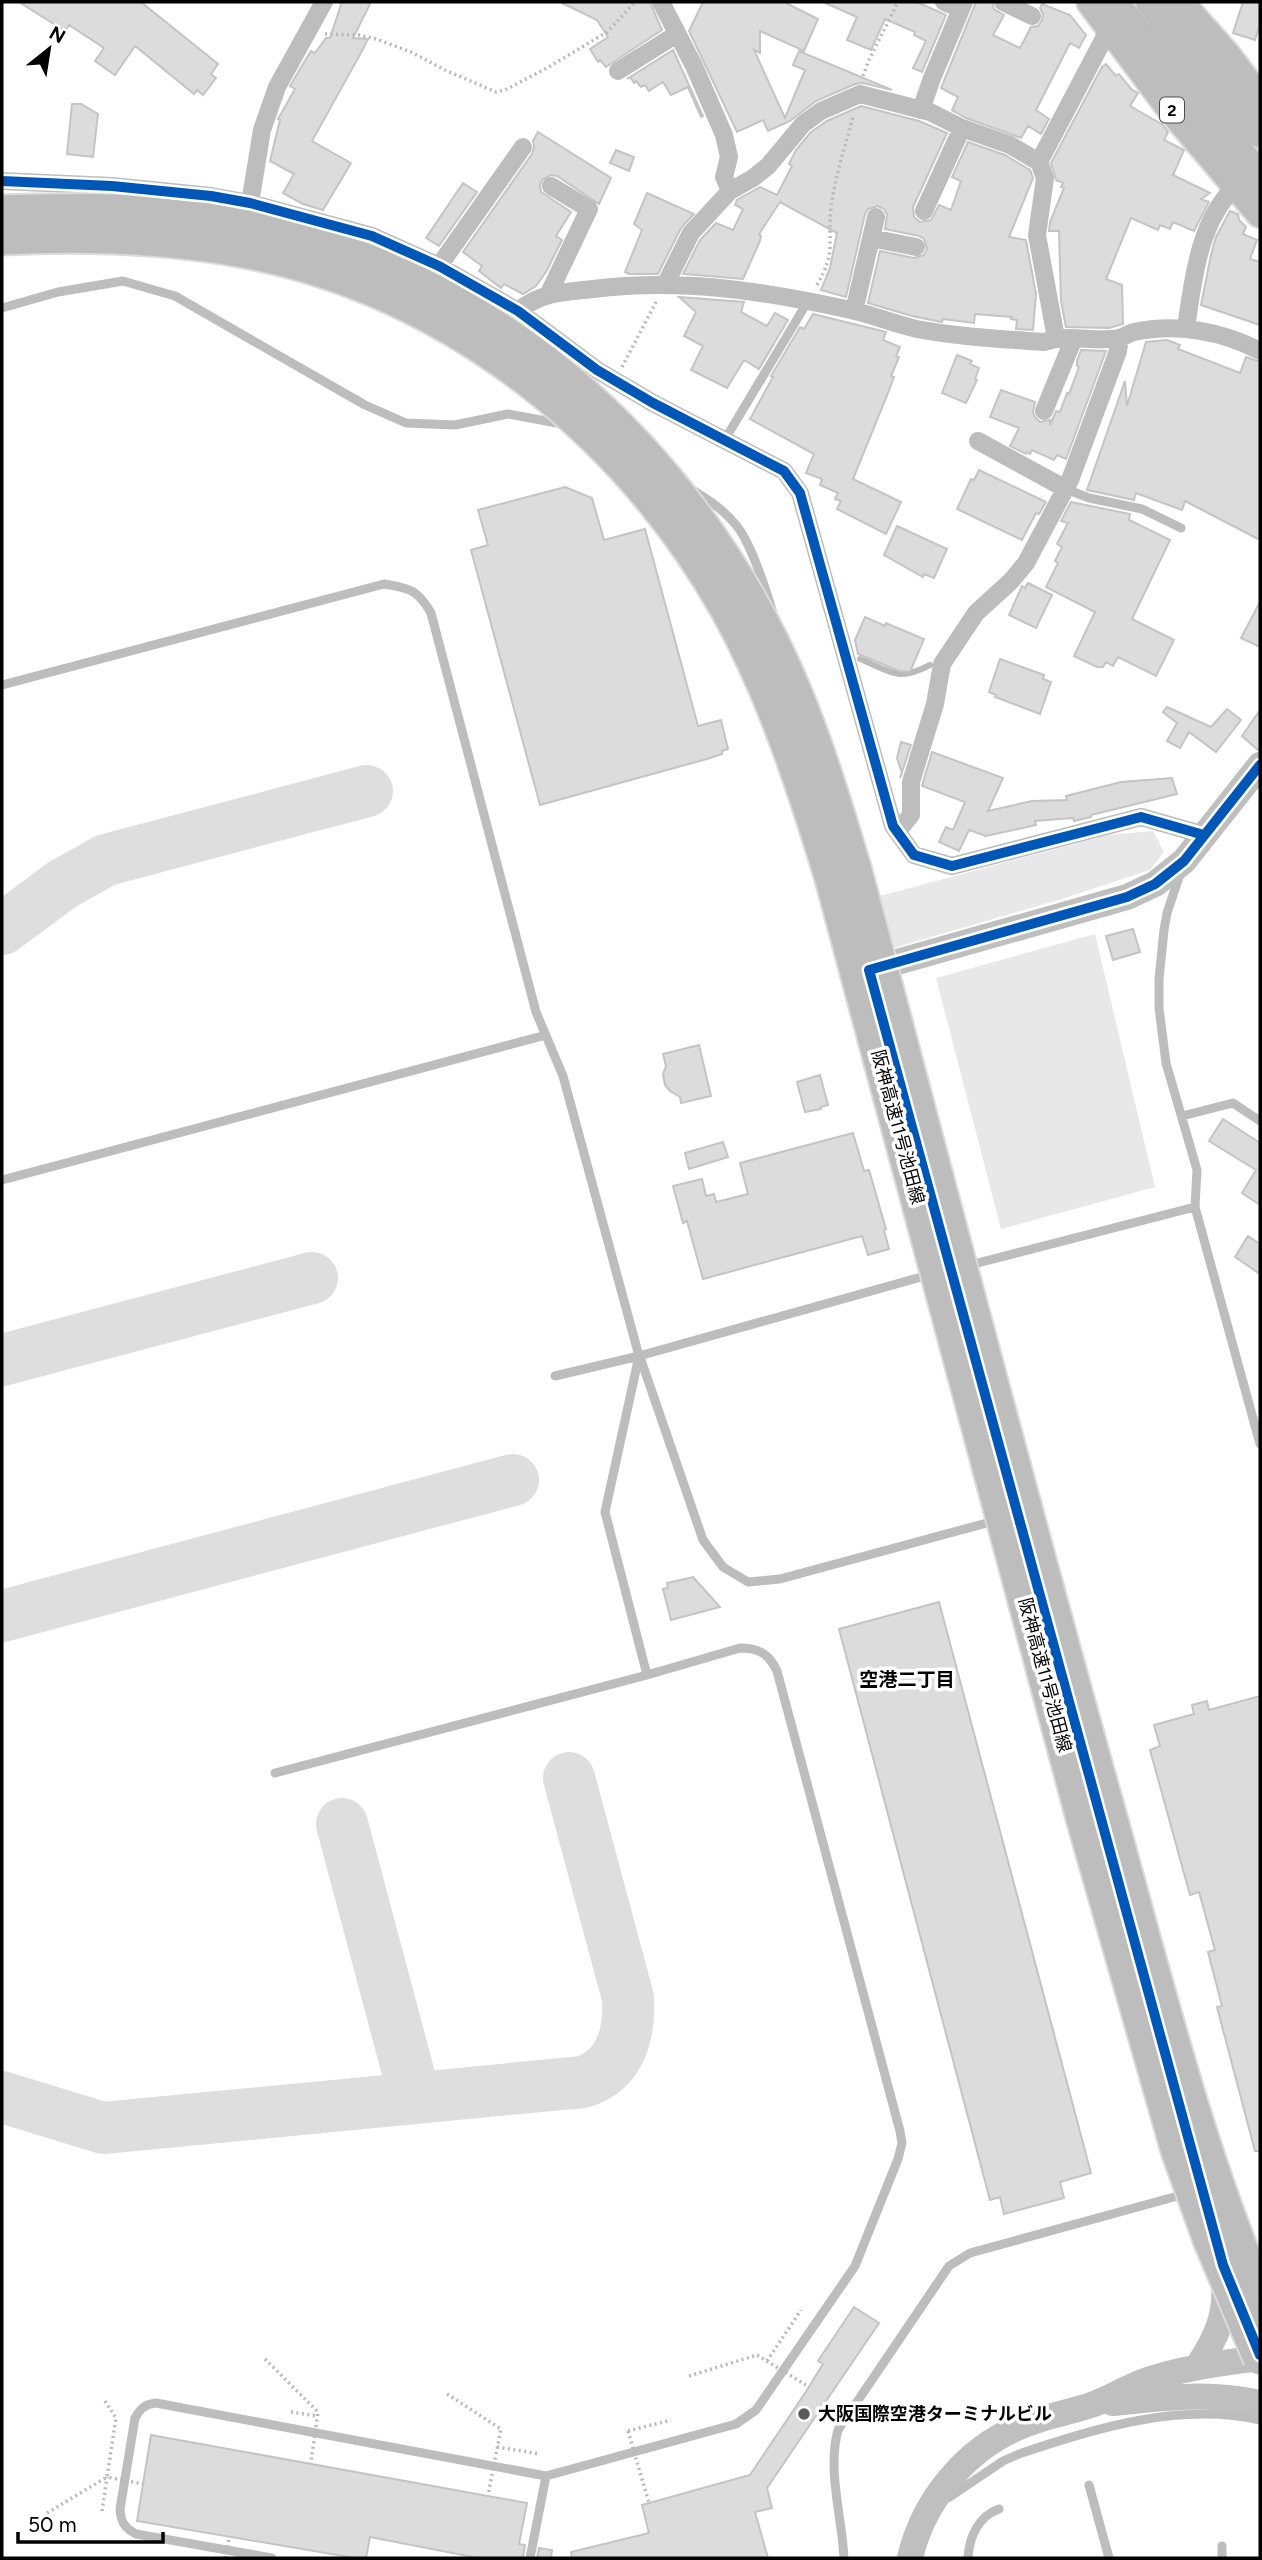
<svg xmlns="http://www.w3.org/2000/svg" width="1262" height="2560" font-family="Figtree,'Noto Sans JP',sans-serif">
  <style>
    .green { fill: #e8e8e8 }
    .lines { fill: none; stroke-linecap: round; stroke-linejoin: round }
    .stream { stroke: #bababa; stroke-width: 6 }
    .taxiway { stroke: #dedede; stroke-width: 52 }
    .building { fill: #dcdcdc; stroke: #c4c4c4; stroke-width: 2 }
    .primary-casing { stroke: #dbdbdb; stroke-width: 32 }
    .path { stroke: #b8b8b8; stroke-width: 3.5; stroke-dasharray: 2 3.5; stroke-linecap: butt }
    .lane { stroke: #bdbdbd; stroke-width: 9 }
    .street { stroke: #bdbdbd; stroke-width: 18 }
    .secondary { stroke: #bfbfbf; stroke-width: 26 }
    .primary { stroke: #bdbdbd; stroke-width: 28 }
    .highway-bridge-casing { stroke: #dbdbdb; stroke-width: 37; stroke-linecap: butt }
    .path-bridge { stroke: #b8b8b8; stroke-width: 3.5; stroke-dasharray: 2 3.5; stroke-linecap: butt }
    .highway-bridge { stroke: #bdbdbd; stroke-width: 33 }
    .cycleway-casing { stroke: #fff; stroke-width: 15 }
    .cycleway { stroke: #0057b8; stroke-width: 10 }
    .poi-dot { fill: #595959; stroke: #fff; stroke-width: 2.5 }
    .labels { text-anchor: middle; stroke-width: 7; stroke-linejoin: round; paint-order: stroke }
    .shield { fill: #fff; stroke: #4c4c4c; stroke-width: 2 }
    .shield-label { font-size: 16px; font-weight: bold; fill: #000 }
    .street-label { font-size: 18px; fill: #000; stroke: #fff }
    .poi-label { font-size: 18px; font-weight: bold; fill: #000; stroke: #fff; text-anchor: start }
    .neighbourhood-label { font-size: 19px; font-weight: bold; fill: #000; stroke: #fff }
  </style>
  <rect width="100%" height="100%" fill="#fff"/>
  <path class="green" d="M 1153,831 L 1164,852 L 1150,870 L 1065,898 L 893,948 L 880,896 L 1108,835 Z
    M 1095,934 L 1155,1187 L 1001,1229 L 936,978 Z"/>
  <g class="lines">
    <path class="stream" d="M 860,659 C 892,672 897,682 930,665"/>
    <path class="taxiway" d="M 2,929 L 63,884 L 106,860 L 367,791
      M 2,1360 L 312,1278
      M 2,1616 L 513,1480
      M 342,1824 L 415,2098
      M 2,2097 L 103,2128 L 583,2082 C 621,2070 630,2033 628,1998 L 569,1778"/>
  </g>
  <path class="building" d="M 19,2 L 141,2 L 218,64 L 211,74 L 216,78 L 203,95 L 197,90 L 194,94 L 135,46 L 115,75 L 95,61 L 104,48 L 69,25 L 65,31 Z
    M 342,2 L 371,2 L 353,38 L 368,39 L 363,49 L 312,141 L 351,163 L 323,210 L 303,204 L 283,193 L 294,174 L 270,161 L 280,120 L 278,119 L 295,89 L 290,86 L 309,54 L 311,51 L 315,53 L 326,38 L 330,38 Z
    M 560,2 L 650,2 L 662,30 L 606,67 L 600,60 L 598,62 L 590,49 L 608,37 L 597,20 Z
    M 703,2 L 784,2 L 818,19 L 804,51 L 760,31 L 760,53 L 754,50 L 785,118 L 805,70 L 793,65 L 799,51 L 892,90 L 863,83 L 855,84 L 816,101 L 790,121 L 768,131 L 763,120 L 737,132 L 689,31 Z
    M 823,2 L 917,2 L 946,15 L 922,72 L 913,68 L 926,41 L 914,35 L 915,32 L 885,19 L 871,50 L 847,40 L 857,17 Z
    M 976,2 L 992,2 L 994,9 L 1004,15 L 993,35 L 1020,48 L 1031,27 L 1038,26 L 1042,20 L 1043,14 L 1040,8 L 1042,4 L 1070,15 L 1086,35 L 1079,48 L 1070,43 L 1036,110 L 1049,119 L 1041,134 L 1028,126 L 1021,138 L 966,118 L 952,110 L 958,97 L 941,88 Z
    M 1243,2 L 1260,2 L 1260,24 L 1255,40 L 1233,33 Z
    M 673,50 L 703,116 L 701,117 L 688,87 L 671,95 L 663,82 L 649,91 L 645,85 L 641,87 L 636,81 L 634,83 L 630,77 L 627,79 Z
    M 1106,64 L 1116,76 L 1119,74 L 1132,90 L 1138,93 L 1130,106 L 1163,125 L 1168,132 L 1164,140 L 1184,150 L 1173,175 L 1210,193 L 1201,199 L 1209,202 L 1194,231 L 1173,222 L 1170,229 L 1160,225 L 1158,230 L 1131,218 L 1106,279 L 1122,285 L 1123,324 L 1109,328 L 1066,327 L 1061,301 L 1059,231 L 1049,231 L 1050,222 L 1064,188 L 1061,187 L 1063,183 L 1056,180 L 1051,163 L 1102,67 Z
    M 72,104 L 81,104 L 98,114 L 93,157 L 67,154 Z
    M 861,106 L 919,121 L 947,133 L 913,207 L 914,217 L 920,222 L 931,220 L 939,205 L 951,210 L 961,181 L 952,177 L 968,142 L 1005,155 L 1030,170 L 1033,178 L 1009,237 L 1026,240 L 1036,294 L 1033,330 L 1016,329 L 1017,320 L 1011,319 L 1012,317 L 975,314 L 974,323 L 943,319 L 942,322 L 912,316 L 868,303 L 880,251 L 914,258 L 924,255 L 927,249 L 924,239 L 919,236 L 885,229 L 887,214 L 884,209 L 878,206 L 868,209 L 865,214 L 846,297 L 821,290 L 830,268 L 837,233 L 780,202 L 759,234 L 761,236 L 760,241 L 743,279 L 683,274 L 700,240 L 716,223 L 733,230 L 743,209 L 735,205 L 737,200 L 760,187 L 777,195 L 792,166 L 789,164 L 796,150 L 811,132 L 827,121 Z
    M 538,132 L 611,178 L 599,204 L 557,176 L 551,175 L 542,180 L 540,186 L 541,192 L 571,212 L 556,236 L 562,240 L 546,272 L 536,286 L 523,294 L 504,284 L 501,288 L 479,271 L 482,266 L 463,252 L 532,154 L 534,147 L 533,141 Z
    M 616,150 L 634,157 L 629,171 L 610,163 Z
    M 463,183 L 477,192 L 439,246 L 426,238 Z
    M 647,193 L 694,214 L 681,228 L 658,274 L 629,274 L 625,272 L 642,230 L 634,224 Z
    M 1230,211 L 1238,214 L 1239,220 L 1246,227 L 1243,234 L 1257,240 L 1250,259 L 1260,262 L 1260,325 L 1201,305 L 1211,255 L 1216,237 Z
    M 679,297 L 744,302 L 741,312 L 767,326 L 775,313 L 788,320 L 759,369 L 744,360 L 727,388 L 691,370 L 703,346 L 684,336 L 696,312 Z
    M 813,314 L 886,332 L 883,340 L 900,347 L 896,356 L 899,357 L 891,376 L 894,377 L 886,398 L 853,479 L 901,502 L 886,534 L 837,509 L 841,501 L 835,499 L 838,493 L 820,485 L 822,479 L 806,473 L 814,454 L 750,419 L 773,377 L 771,376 L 800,327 L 804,329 Z
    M 1167,340 L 1180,345 L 1178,349 L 1240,373 L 1246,357 L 1260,362 L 1260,540 L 1185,501 L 1182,510 L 1136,493 L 1134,500 L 1087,490 L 1125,381 L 1127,406 L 1146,342 Z
    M 1081,350 L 1106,351 L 1066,459 L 1057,455 L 1054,460 L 1032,450 L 1030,454 L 1027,452 L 1026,454 L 1010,446 L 1019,428 L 990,417 L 1001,390 L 1035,402 L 1033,412 L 1035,417 L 1040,422 L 1050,420 L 1050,425 L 1056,411 L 1060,412 L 1067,393 L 1069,394 L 1079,367 L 1077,366 L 1077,361 Z
    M 957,355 L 972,361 L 970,364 L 979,368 L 975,379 L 977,380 L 966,403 L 942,393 Z
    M 979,470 L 1046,502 L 1039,514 L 1036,513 L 1022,540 L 957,509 L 971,479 L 974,480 Z
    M 565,487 L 592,498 L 604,540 L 645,529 L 698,726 L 721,720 L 728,749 L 722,751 L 722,754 L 707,759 L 540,805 L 471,550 L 488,545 L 478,510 Z
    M 1071,502 L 1130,514 L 1129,520 L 1170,540 L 1132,619 L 1174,640 L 1156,676 L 1118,657 L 1113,666 L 1106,662 L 1103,667 L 1097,667 L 1074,656 L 1095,612 L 1046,587 L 1058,563 L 1055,561 L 1062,547 L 1057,544 L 1068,523 L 1061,521 Z
    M 897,526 L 947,549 L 934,578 L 924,574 L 923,577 L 884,555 Z
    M 1028,583 L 1052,595 L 1036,628 L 1009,615 L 1022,586 L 1025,588 Z
    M 1260,602 L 1260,647 L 1241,638 Z
    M 865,617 L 885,626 L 886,623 L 924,639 L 910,672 L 899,671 L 858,654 L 855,640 Z
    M 1000,659 L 1044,675 L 1043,679 L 1051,682 L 1040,714 L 995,697 L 996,695 L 989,692 Z
    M 1167,707 L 1211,727 L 1227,709 L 1241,720 L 1216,752 L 1189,732 L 1180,748 L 1167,741 L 1177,723 L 1163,712 Z
    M 1260,710 L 1260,750 L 1258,750 L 1242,736 Z
    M 901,742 L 911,745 L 900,778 L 902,773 L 897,758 Z
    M 932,752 L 1003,778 L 988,811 L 1032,801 L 1067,800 L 1066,796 L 1121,782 L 1172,778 L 1177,794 L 1091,815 L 1091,817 L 1074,821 L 1073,818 L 1035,821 L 1036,825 L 986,836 L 969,830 L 959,851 L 939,842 L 946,827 L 953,830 L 965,802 L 922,786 Z
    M 1133,929 L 1140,952 L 1113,960 L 1106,936 Z
    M 699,1045 L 711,1096 L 681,1103 L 680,1097 L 670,1091 L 665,1085 L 663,1074 L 666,1066 L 663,1054 Z
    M 820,1075 L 828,1105 L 821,1107 L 821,1109 L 805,1112 L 797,1082 Z
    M 1223,1119 L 1260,1143 L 1260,1205 L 1242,1193 L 1256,1170 L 1209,1141 Z
    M 853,1133 L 864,1171 L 869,1170 L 886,1229 L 884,1230 L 889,1249 L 868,1255 L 862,1236 L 703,1279 L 687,1221 L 683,1223 L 673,1186 L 702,1179 L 706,1196 L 714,1194 L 716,1202 L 748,1194 L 740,1163 Z
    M 723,1142 L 728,1157 L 689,1169 L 685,1153 Z
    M 1248,1236 L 1260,1244 L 1260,1274 L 1235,1257 Z
    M 693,1577 L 720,1607 L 671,1620 L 663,1589 L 668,1588 L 667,1583 Z
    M 939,1602 L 1091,2173 L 1060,2182 L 1064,2198 L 1004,2214 L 1000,2197 L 990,2200 L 839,1629 Z
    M 1260,1696 L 1260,2151 L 1255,2151 L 1217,2007 L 1222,2006 L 1208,1952 L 1215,1950 L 1199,1892 L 1190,1895 L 1150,1750 L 1160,1746 L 1154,1725 L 1194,1714 L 1192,1705 L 1207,1701 L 1209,1710 Z
    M 854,2307 L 879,2323 L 767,2488 L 772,2508 L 755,2512 L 768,2558 L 572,2558 L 571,2552 L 649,2533 L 642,2505 L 750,2475 L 805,2393 L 823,2364 L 818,2361 Z
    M 151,2435 L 527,2503 L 519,2544 L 525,2545 L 523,2558 L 478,2558 L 370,2537 L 366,2558 L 355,2558 L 137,2521 Z
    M 539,2548 L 552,2550 L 551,2558 L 537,2558 Z"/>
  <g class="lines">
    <g class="primary-casing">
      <path id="primary" d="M 1091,2 L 1172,110 L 1260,213
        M 1113,2 L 1260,176
        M 1150,2 L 1260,133
        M 1179,2 L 1226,55 L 1260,100"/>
    </g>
    <path class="path" d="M 325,34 L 359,35 L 376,39 L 411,52 L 445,70 L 496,92 L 505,90 L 547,68 L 607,32 L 635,2
      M 863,76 L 868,62 L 898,2
      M 817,285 C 837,250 827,243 831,207 C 835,177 845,147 853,117
      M 622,367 L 656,302
      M 767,2361 L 801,2310
      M 291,2412 L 317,2416
      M 628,2431 L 671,2420
      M 497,2447 L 540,2454
      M 102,2511 L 107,2477
      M 47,2513 L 107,2477"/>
    <path class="lane" d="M 2,308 L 58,292 L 123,281 L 175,296 L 365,405 L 406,423 L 455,425 L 508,414 L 562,424
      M 724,441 L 808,301
      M 688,487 C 706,498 723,509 736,525 C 751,543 767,593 774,617
      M 1066,489 L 1089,498 L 1142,509 L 1181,528
      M 2,685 L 384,584 C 410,588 418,590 431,613 L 536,1012 L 563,1076 L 639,1356 L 605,1512 L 647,1675 L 740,1648 C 759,1648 769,1654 777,1671 L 900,2131 L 902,2143 L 898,2159 L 855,2266 L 756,2410 L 736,2424 L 546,2476 L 530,2558
      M 1180,874 L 1167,913 L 1164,930 L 1159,979 L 1159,1008 L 1166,1063 L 1197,1170 L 1195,1207 L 1260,1444
      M 1182,1116 L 1233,1103 L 1260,1121
      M 2,1180 L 546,1035
      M 966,1266 L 1195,1207
      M 640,1357 L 703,1540 L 723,1567 L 748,1582 L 780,1579 L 998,1520
      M 555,1376 L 639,1356 L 932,1274
      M 275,1773 L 647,1675
      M 1089,2485 L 1109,2558
      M 948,2498 L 1003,2461 L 1019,2454 C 1095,2428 1181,2402 1260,2420
      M 1222,2546 L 1222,2558
      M 272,2558 L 136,2534 C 125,2528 121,2523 120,2509 L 135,2418 C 140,2409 145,2404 156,2403 L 546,2476
      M 844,2558 C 842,2517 827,2470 838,2430 L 949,2266 L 970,2253 L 1185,2194
      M 968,2558 C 969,2538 978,2516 999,2509"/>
    <path class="street" d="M 661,2 L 694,66 L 724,135 L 729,157 L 724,177 L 730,191 L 691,233 L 666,283
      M 944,2 L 961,9
      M 1003,2 L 1032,16
      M 618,71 L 677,34
      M 921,110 L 932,78 L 964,2
      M 2,181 L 112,186 L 211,196 L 250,203 L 372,236 L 439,266 L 518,311 L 597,370 L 653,403 L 784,471 L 800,493 L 893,826 L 914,855 L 952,866 L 1141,817 L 1204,835
      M 730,191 L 753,178 L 768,166 L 803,124 L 821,111 L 860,94 L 930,112 L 962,128 L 1010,145 L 1039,162
      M 250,203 L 262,130 L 277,87 L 324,2
      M 924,211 L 962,128
      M 871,238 L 916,247
      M 439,266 L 523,147
      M 549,293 L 589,209 L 551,186
      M 518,311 C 541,292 564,292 593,289 C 681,278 764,291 851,310 C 873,315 895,324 917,329 C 959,337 1002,339 1044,342 C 1069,333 1095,343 1119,338 C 1124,337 1129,333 1134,332 C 1176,323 1222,331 1260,351
      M 854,311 L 876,217
      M 1186,328 C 1193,280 1199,220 1236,186
      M 1056,338 L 1037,235 L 1045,178 L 1039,162 L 1110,27
      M 1044,411 L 1074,338
      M 978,441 L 1066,489
      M 897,832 L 911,815 L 911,782 L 935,704 L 942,664 L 976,613 L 1011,581 L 1026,563 L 1070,480 L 1118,351 L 1120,338"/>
    <path class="secondary" d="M 871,975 L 869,970 L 1127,897 L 1155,884 L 1184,861 L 1260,765
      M 1197,2367 C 1216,2339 1227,2315 1224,2281
      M 1112,2403 C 1165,2398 1208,2391 1260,2403
      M 910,2558 C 923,2501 965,2450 1019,2427 C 1042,2417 1067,2413 1091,2405 C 1109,2399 1126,2388 1145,2381 C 1181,2368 1222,2363 1260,2358"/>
    <use href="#primary" class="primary"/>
    <g class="highway-bridge-casing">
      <path id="highway-bridge" d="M 2,212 C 61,210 121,209 180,215 C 443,243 656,409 772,642 C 808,714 832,794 855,871 C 937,1178 1017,1486 1103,1792 C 1151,1961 1192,2135 1260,2297
        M 2,238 C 86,234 167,236 250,252 C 453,292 627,432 727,609 C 774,694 804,787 832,879 L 1084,1822 L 1178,2151 L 1210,2240 L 1260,2358"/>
    </g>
    <path class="path-bridge" d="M 265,2359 L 318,2412 L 311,2462
      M 689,2376 L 757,2355 L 809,2387
      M 447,2394 L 501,2429 L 488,2495
      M 105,2401 L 116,2418 L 107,2477 L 143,2484
      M 628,2431 L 649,2503
      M 225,2558 L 229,2538"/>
    <use href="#highway-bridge" class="highway-bridge"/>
    <g class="cycleway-casing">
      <path id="cycleway" d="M 2,181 L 112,186 L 211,196 L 250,203 L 372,236 L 439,266 L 518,311 L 597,370 L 653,403 L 784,471 L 800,493 L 893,826 L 914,855 L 952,866 L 1141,817 L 1204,835
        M 1260,765 L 1184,861 L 1155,884 L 1127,897 L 869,970 L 1223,2265 L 1260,2355"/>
    </g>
    <use href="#cycleway" class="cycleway"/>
  </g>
  <circle class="poi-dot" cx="804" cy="2414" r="7"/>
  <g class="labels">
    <rect class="shield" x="1160" y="97.5" width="24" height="25" rx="5"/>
    <g class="shield-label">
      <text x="1172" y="116">2</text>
    </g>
    <g class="street-label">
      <text transform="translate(898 1127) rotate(75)" y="6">阪神高速11号池田線</text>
      <text transform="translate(1045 1675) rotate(75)" y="6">阪神高速11号池田線</text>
    </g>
    <g class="poi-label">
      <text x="818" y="2420">大阪国際空港ターミナルビル</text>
    </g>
    <g class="neighbourhood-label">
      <text x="907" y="1686">空港二丁目</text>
    </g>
  </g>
  <rect width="1262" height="2560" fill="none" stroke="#000000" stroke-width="7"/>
  <g transform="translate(49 49) rotate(30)" stroke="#ffffff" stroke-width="5" paint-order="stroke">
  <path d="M0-5L12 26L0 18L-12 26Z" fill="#000000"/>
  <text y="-10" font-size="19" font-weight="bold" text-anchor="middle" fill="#000000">N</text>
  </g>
  <path d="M18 2532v10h145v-10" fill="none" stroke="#000000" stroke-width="3.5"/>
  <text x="28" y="2532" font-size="21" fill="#000000" stroke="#ffffff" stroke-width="5" paint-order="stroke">50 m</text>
</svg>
